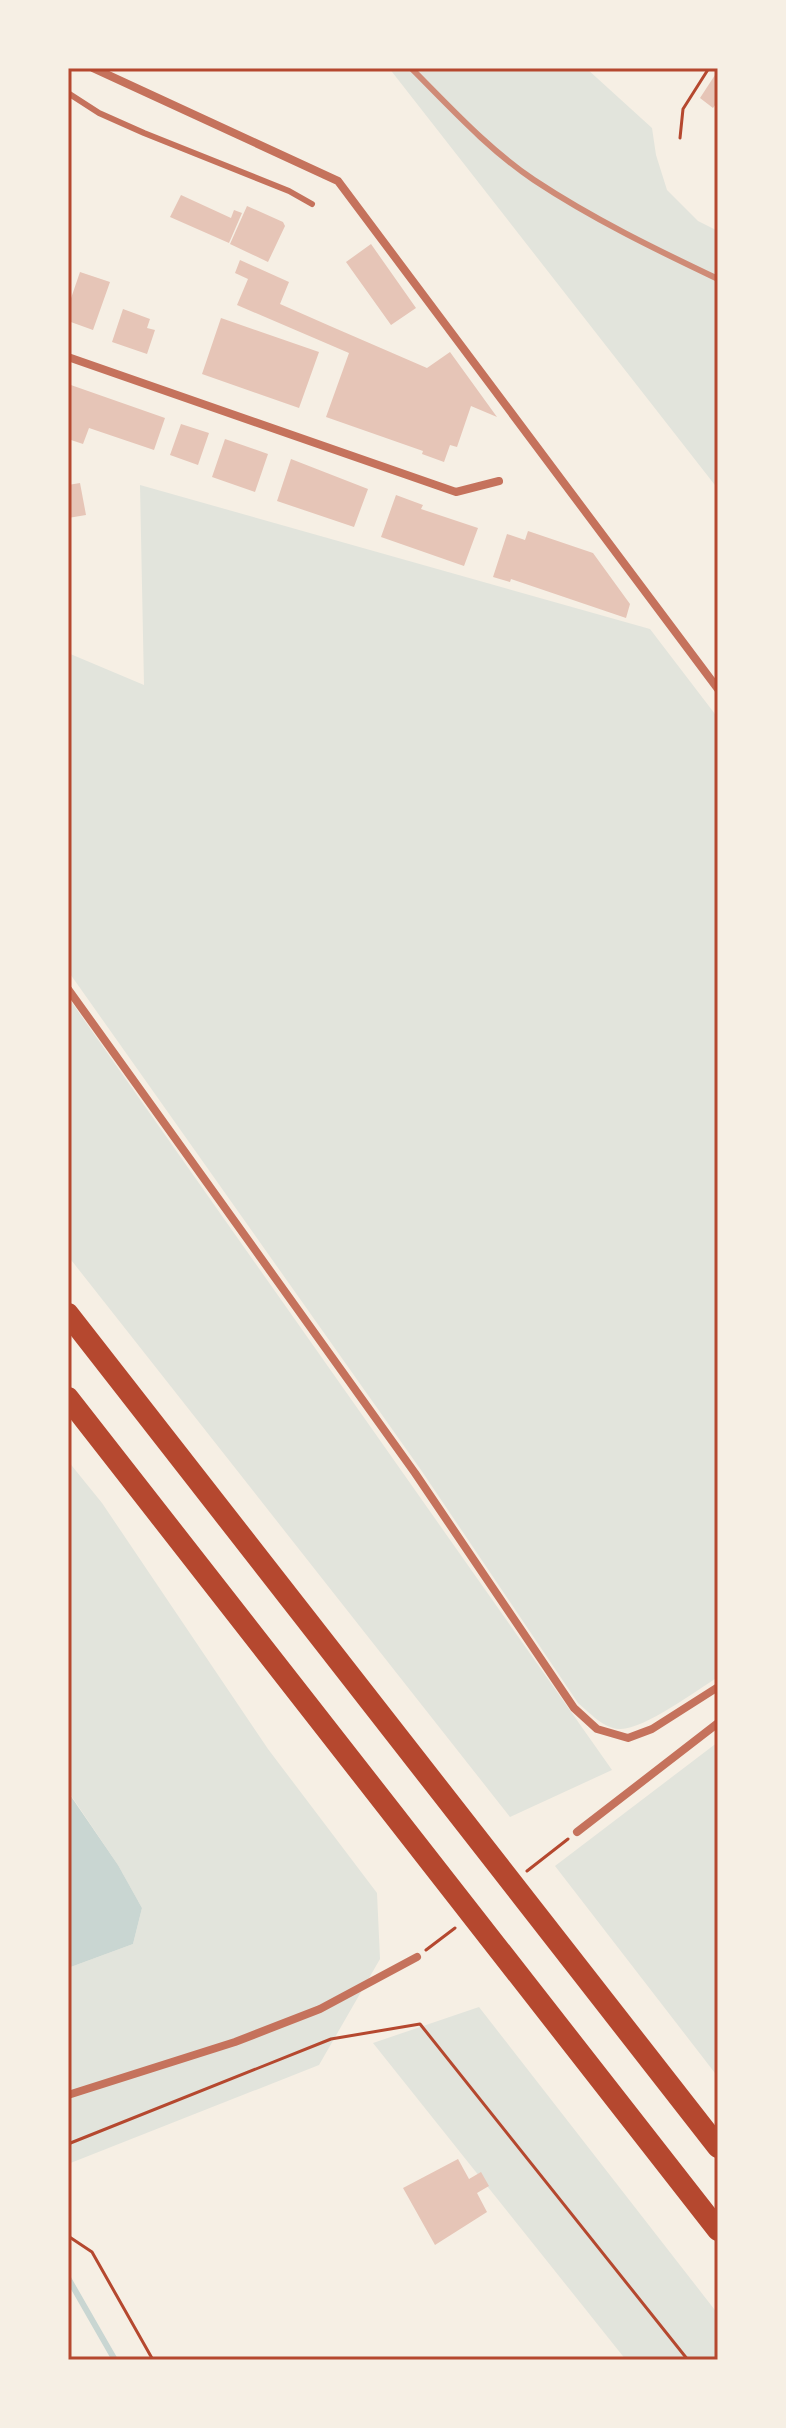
<svg xmlns="http://www.w3.org/2000/svg" width="786" height="2428" font-family="Jost,sans-serif">
  <style>
    .green { fill: #e2e4dc }
    .water { fill: #c9d6d2 }
    .lines { fill: none; stroke-linecap: round; stroke-linejoin: round }
    .stream { stroke: #c9d6d2; stroke-width: 6 }
    .building { fill: #e6c5b7 }
    .path { stroke: #b5482f; stroke-width: 3 }
    .service { stroke: #c5725c; stroke-width: 6 }
    .minor { stroke: #c5725c; stroke-width: 8 }
    .motorway { stroke: #b5482f; stroke-width: 22 }
    .rail { stroke: #cf8b77; stroke-width: 6 }
    .neatline { fill: none; stroke: #b5482f; stroke-width: 3 }
  </style>
  <rect width="100%" height="100%" fill="#f6efe4"/>
  <path class="green" d="M 389,68 L 586,68 L 652,128 L 656,155 L 667,190 L 698,221 L 718,231 L 718,489 Z
    M 140,485 L 650,629 L 718,718 L 718,1677 C 697,1690 642,1731 619,1729 C 603,1728 590,1713 578,1703 L 421,1470 L 68,971 L 68,653 L 144,685 Z
    M 68,997 L 612,1770 L 510,1817 L 68,1256 Z
    M 68,1461 L 102,1503 L 268,1749 L 377,1893 L 380,1959 L 319,2065 L 68,2164 L 68,1968 L 133,1944 L 142,1908 L 118,1865 L 68,1791 Z
    M 718,1742 L 718,2077 L 555,1866 Z
    M 479,2007 L 718,2314 L 718,2360 L 626,2360 L 373,2043 Z"/>
  <path class="water" d="M 68,1792 L 118,1865 L 142,1908 L 133,1944 L 68,1968 Z"/>
  <g class="lines">
    <path class="stream" d="M 68,2278 L 115,2360"/>
  </g>
  <path class="building" d="M 715,75 L 718,77 L 718,101 L 713,108 L 700,98 Z
    M 181,195 L 231,218 L 234,210 L 242,213 L 229,243 L 170,217 Z
    M 247,206 L 283,222 L 285,226 L 268,262 L 230,244 Z
    M 371,244 L 416,308 L 391,325 L 346,262 Z
    M 240,260 L 289,282 L 280,304 L 330,326 L 427,368 L 450,352 L 497,417 L 471,406 L 457,447 L 450,445 L 444,462 L 422,454 L 423,451 L 326,417 L 349,353 L 237,305 L 248,279 L 235,273 Z
    M 80,272 L 110,282 L 93,330 L 68,321 L 68,307 Z
    M 123,309 L 150,319 L 147,328 L 155,330 L 147,354 L 112,342 Z
    M 221,318 L 319,352 L 299,408 L 202,374 Z
    M 68,384 L 165,418 L 154,450 L 89,428 L 83,444 L 68,439 Z
    M 181,424 L 209,433 L 198,465 L 170,455 Z
    M 225,439 L 268,454 L 255,492 L 212,477 Z
    M 291,459 L 368,489 L 354,527 L 277,501 Z
    M 80,483 L 86,515 L 68,518 L 68,485 Z
    M 396,495 L 423,505 L 421,509 L 478,528 L 464,566 L 381,537 Z
    M 528,531 L 593,553 L 630,604 L 626,618 L 511,579 L 510,582 L 493,577 L 507,534 L 525,540 Z
    M 458,2159 L 469,2179 L 481,2172 L 489,2186 L 477,2193 L 487,2212 L 435,2245 L 403,2188 Z"/>
  <g class="lines">
    <path class="path" d="M 680,138 L 683,109 L 709,68
      M 527,1871 L 568,1839
      M 426,1950 L 455,1928
      M 68,2144 L 331,2039 L 420,2024 L 688,2360
      M 68,2236 L 92,2252 L 153,2360"/>
    <path class="service" d="M 68,93 L 99,113 L 144,133 L 289,191 L 312,204"/>
    <path class="minor" d="M 93,68 L 338,181 L 718,689
      M 68,357 L 456,492 L 499,481
      M 68,989 L 415,1473 L 574,1708 L 597,1729 L 628,1738 L 652,1729 L 718,1687
      M 577,1832 L 718,1723
      M 68,2095 L 235,2042 L 320,2009 L 417,1957"/>
    <path class="motorway" d="M 68,1314 L 718,2147
      M 68,1398 L 718,2230"/>
    <path class="rail" d="M 411,68 C 450,107 488,149 534,180 C 593,219 655,249 718,279"/>
  </g>
  <rect width="786" height="2428" fill="none" stroke="#f6efe4" stroke-width="140"/>
  <rect x="70" y="70" width="646" height="2288" class="neatline"/>
</svg>
